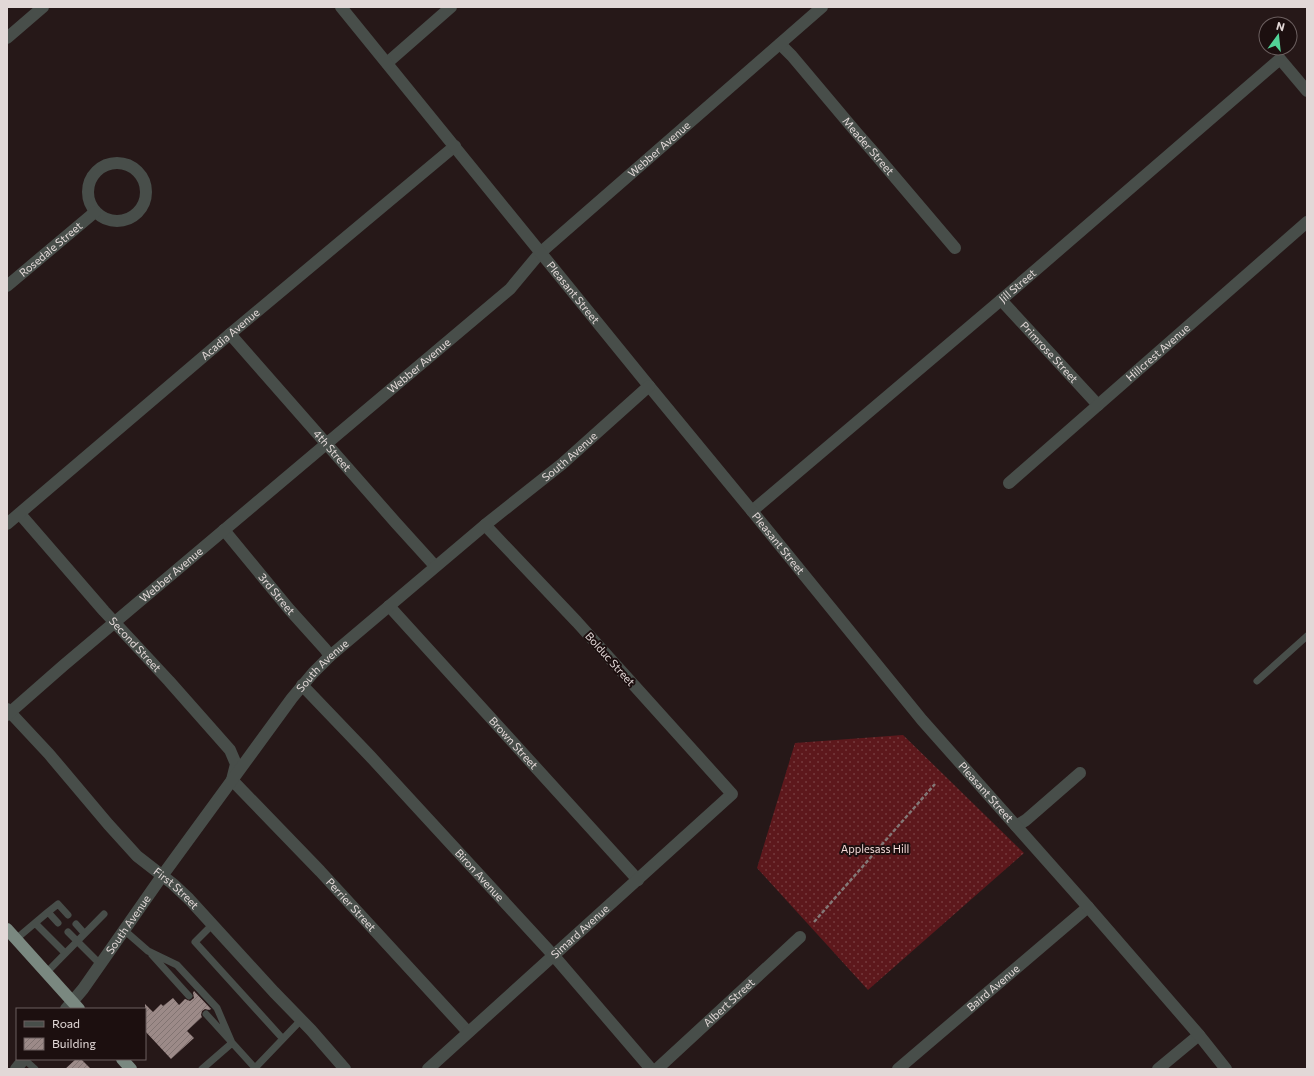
<svg xmlns="http://www.w3.org/2000/svg" width="1314" height="1076" font-family="Commissioner,sans-serif">
  <style>
    .grass { fill: url(#grass-dots) }
    .building { fill: url(#building-hatch) }
    .lines { fill: none; stroke-linecap: round; stroke-linejoin: round }
    .path { stroke: #847877; stroke-width: 2.5; stroke-dasharray: 4 2; stroke-linecap: butt }
    .service { stroke: #484e4a; stroke-width: 7 }
    .minor { stroke: #484e4a; stroke-width: 12 }
    .tertiary { stroke: #484e4a; stroke-width: 12 }
    .trunk { stroke: #7a8880; stroke-width: 12 }
    .labels { text-anchor: middle; stroke-width: 4; stroke-linejoin: round; paint-order: stroke }
    .street-label { font-size: 11px; fill: #e2d8d7; stroke: #1c0f0f }
    .park-label { font-size: 11px; fill: #f3dad8; stroke: #1c0f0f }
  </style>
  <defs>
    <pattern id="grass-dots" width="8" height="8" patternUnits="userSpaceOnUse"><rect width="8" height="8" fill="#5d181c"/><path d="M2 2h.1M6 6h.1" fill="none" stroke="#74393c" stroke-width="1.8" stroke-linecap="round"/></pattern>
    <pattern id="building-hatch" width="6" height="6" patternUnits="userSpaceOnUse"><rect width="6" height="6" fill="#9c8a88"/><path d="M-1 1l2-2M0 6l6-6M5 7l2-2" fill="none" stroke="#827472"/></pattern>
  </defs>
  <rect width="100%" height="100%" fill="#261818"/>
  <path class="grass" d="M 903,735 L 1024,853 L 868,990 L 757,868 L 795,743 Z"/>
  <path class="building" d="M 194,991 L 211,1009 L 209,1010 L 205,1009 L 202,1011 L 201,1015 L 202,1017 L 187,1031 L 194,1038 L 171,1059 L 145,1031 L 145,1004 L 153,1012 L 161,1004 L 163,1006 L 173,998 L 179,1005 L 185,999 L 190,1001 L 194,998 L 193,993 Z
    M 76,1059 L 81,1059 L 91,1069 L 65,1069 Z"/>
  <g class="lines">
    <path class="path" d="M 814,922 L 935,784"/>
    <path class="service" d="M 1257,681 L 1307,636
      M 48,912 L 58,904 L 68,915
      M 35,923 L 65,953
      M 76,924 L 84,933
      M 212,925 L 195,942 L 283,1039
      M 124,930 L 148,951 L 177,965 L 217,1008 L 232,1043
      M 68,932 L 100,964
      M 16,939 L 48,912 L 58,923
      M 152,955 L 189,996
      M 46,973 L 104,914
      M 206,1014 L 255,1068 L 301,1020
      M 24,1059 L 35,1069
      M 202,1069 L 232,1043"/>
    <g class="minor">
      <path d="M 7,38 L 43,7"/>
      <path id="s1" d="M 780,44 L 792,56 L 856,132 L 876,155 L 955,248"/>
      <path d="M 387,63 L 451,7"/>
      <circle cx="117" cy="192" r="29"/>
      <path id="s2" d="M 7,286 L 95,212"/>
      <path id="s3" d="M 1001,300 L 1098,405"/>
      <path id="s4" d="M 230,334 L 396,523 L 435,566"/>
      <path id="s5" d="M 1009,483 L 1307,222"/>
      <path id="s6" d="M 752,511 L 1001,300 L 1280,59 L 1307,91"/>
      <path id="s7" d="M 20,514 L 104,611 L 169,681 L 230,750 L 236,764 L 232,780 L 320,871 L 468,1032"/>
      <path id="s8" d="M 7,524 L 230,334 L 455,146"/>
      <path id="s9" d="M 224,530 L 289,609 L 325,649 L 330,656"/>
      <path id="s10" d="M 389,606 L 638,880"/>
      <path id="s11" d="M 302,685 L 370,756 L 554,956 L 651,1069"/>
      <path id="s12" d="M 7,709 L 49,754 L 108,824 L 137,856 L 173,884 L 189,899 L 274,992 L 311,1030 L 345,1069"/>
      <path id="s13" d="M 7,715 L 64,665 L 510,289 L 540,253 L 822,7"/>
      <path d="M 1016,826 L 1026,820 L 1080,773"/>
      <path id="s14" d="M 428,1069 L 732,794 L 577,622 L 485,525"/>
      <path id="s15" d="M 657,1069 L 800,937"/>
      <path id="s16" d="M 898,1069 L 1088,907"/>
      <path d="M 1158,1069 L 1199,1035"/>
    </g>
    <g class="tertiary">
      <path id="s17" d="M 341,7 L 649,386 L 752,511 L 922,720 L 1088,907 L 1199,1035 L 1226,1069"/>
      <path id="s18" d="M 66,1009 L 83,989 L 162,876 L 292,698 L 313,673 L 330,656 L 485,525 L 562,464 L 649,386"/>
      <path d="M 16,1069 L 24,1059"/>
    </g>
    <path class="trunk" d="M 7,929 L 79,1009
      M 122,1059 L 131,1069"/>
  </g>
  <g class="labels">
    <g class="street-label">
      <text dy="4" stroke="none"><textPath href="#s1" startOffset="135">Meader Street</textPath></text>
      <text dy="4" stroke="none"><textPath href="#s13" startOffset="864">Webber Avenue</textPath></text>
      <text dy="4" stroke="none"><textPath href="#s2" startOffset="57">Rosedale Street</textPath></text>
      <text dy="4" stroke="none"><textPath href="#s6" startOffset="348">Jill Street</textPath></text>
      <text dy="4" stroke="none"><textPath href="#s17" startOffset="368">Pleasant Street</textPath></text>
      <text dy="4" stroke="none"><textPath href="#s8" startOffset="293">Acadia Avenue</textPath></text>
      <text dy="4" stroke="none"><textPath href="#s3" startOffset="71">Primrose Street</textPath></text>
      <text dy="4" stroke="none"><textPath href="#s5" startOffset="198">Hillcrest Avenue</textPath></text>
      <text dy="4" stroke="none"><textPath href="#s13" startOffset="540">Webber Avenue</textPath></text>
      <text dy="4" stroke="none"><textPath href="#s4" startOffset="155">4th Street</textPath></text>
      <text dy="4" stroke="none"><textPath href="#s18" startOffset="753">South Avenue</textPath></text>
      <text dy="4" stroke="none"><textPath href="#s17" startOffset="692">Pleasant Street</textPath></text>
      <text dy="4" stroke="none"><textPath href="#s13" startOffset="216">Webber Avenue</textPath></text>
      <text dy="4" stroke="none"><textPath href="#s9" startOffset="83">3rd Street</textPath></text>
      <text dy="4" stroke="none"><textPath href="#s7" startOffset="174">Second Street</textPath></text>
      <text transform="translate(610 659) rotate(48)" y="4">Bolduc Street</text>
      <text dy="4" stroke="none"><textPath href="#s18" startOffset="429">South Avenue</textPath></text>
      <text dy="4" stroke="none"><textPath href="#s10" startOffset="185">Brown Street</textPath></text>
      <text dy="4" stroke="none"><textPath href="#s17" startOffset="1016">Pleasant Street</textPath></text>
      <text dy="4" stroke="none"><textPath href="#s11" startOffset="260">Biron Avenue</textPath></text>
      <text dy="4" stroke="none"><textPath href="#s12" startOffset="247">First Street</textPath></text>
      <text dy="4" stroke="none"><textPath href="#s7" startOffset="520">Perrier Street</textPath></text>
      <text dy="4" stroke="none"><textPath href="#s18" startOffset="105">South Avenue</textPath></text>
      <text dy="4" stroke="none"><textPath href="#s14" startOffset="205">Simard Avenue</textPath></text>
      <text dy="4" stroke="none"><textPath href="#s16" startOffset="125">Baird Avenue</textPath></text>
      <text dy="4" stroke="none"><textPath href="#s15" startOffset="98">Albert Street</textPath></text>
    </g>
    <g class="park-label">
      <text x="875" y="853">Applesass Hill</text>
    </g>
  </g>
  <rect width="1314" height="1076" fill="none" stroke="#e2d8d7" stroke-width="16"/>
  <rect x="16" y="1008" width="130" height="52" fill="#1c0f0f" stroke="#6b5f5f"/>
  <rect x="24" y="1021" width="20" height="6" fill="#484e4a" stroke="#6b5f5f"/>
  <text x="52" y="1028" font-size="12" fill="#e2d8d7">Road</text>
  <rect x="24" y="1038" width="20" height="12" fill="url(#building-hatch)" stroke="#6b5f5f"/>
  <text x="52" y="1048" font-size="12" fill="#e2d8d7">Building</text>
  <g transform="translate(1278 36) rotate(15)"><circle r="19" fill="#1c0f0f" stroke="#6b5f5f"/>
  <path d="M0-3L7 15L0 10L-7 15Z" fill="#52d397"/>
  <text y="-6" font-size="11" font-weight="bold" text-anchor="middle" fill="#e2d8d7">N</text>
  </g>
</svg>
